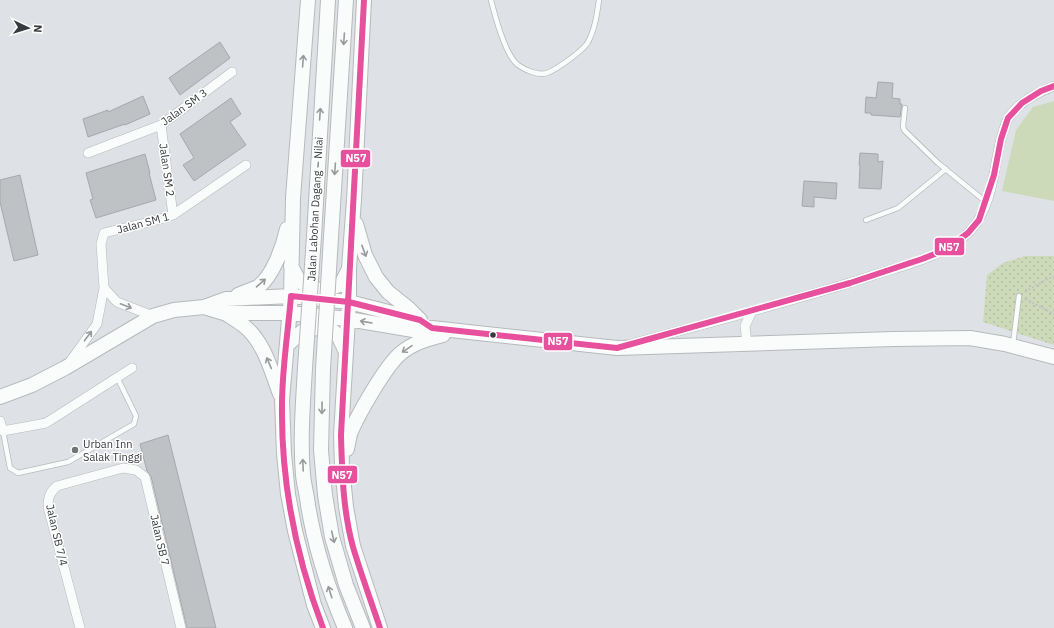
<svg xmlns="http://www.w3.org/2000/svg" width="1054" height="628" font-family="'IBM Plex Sans',sans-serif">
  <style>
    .park { fill: url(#park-dots) }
    .pitch { fill: #ccdab9 }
    .building { fill: #bfc2c4; stroke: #a5a8ac }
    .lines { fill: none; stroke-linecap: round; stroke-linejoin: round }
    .service-casing { stroke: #b6b9bc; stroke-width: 6 }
    .minor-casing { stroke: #b6b9bc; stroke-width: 10 }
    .primary-casing { stroke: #b6b9bc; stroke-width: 16 }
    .path { stroke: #c1c2c4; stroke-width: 2; stroke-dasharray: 2 2; stroke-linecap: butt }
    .service { stroke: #fafbfb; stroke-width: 4.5 }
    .minor { stroke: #fafbfb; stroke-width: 9 }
    .primary { stroke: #fafbfb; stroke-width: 14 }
    .primary-bridge-casing { stroke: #b6b9bc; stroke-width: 16; stroke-linecap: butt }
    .primary-bridge { stroke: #fafbfb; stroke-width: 14 }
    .bus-1-casing { stroke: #fff; stroke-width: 9 }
    .bus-1 { stroke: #e6509d; stroke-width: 6 }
    .oneway { stroke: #989a9c }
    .bus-dot { fill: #373a3d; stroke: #fff; stroke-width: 1.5 }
    .poi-dot { fill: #717578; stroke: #fff; stroke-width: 1.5 }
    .labels { text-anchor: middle; stroke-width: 3; stroke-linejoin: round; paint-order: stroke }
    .street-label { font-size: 11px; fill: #373a3d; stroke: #fff }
    .poi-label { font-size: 11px; fill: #373a3d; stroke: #fff; text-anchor: start }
    .line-badge { stroke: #fff; stroke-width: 1.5 }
    .badge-label { font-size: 11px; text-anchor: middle; font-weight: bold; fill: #fff }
  </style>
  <defs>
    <pattern id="park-dots" width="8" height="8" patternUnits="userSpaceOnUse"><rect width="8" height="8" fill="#ccdab9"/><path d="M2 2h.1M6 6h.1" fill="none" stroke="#b0bca0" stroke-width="1.8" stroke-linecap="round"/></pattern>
  </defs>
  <rect width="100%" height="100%" fill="#dee2e6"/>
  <path class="park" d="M 1025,256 L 1054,256 L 1054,345 L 983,322 L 987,275 L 1003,263 Z"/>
  <path class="pitch" d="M 1054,101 L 1054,201 L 1002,191 L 1016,130 L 1033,107 Z"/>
  <path class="building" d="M 220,42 L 230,58 L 180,95 L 169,78 Z
    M 878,82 L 893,83 L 892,98 L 900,99 L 900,104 L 902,104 L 900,117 L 871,115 L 871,113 L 865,113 L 866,97 L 876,98 Z
    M 143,96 L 150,114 L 125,125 L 125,124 L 88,137 L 83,119 L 108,110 L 108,112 Z
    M 231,98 L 241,114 L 230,122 L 246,145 L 194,181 L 183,165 L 194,158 L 180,134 Z
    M 860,153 L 878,154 L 878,162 L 883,161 L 881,189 L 859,188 L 860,165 L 859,165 Z
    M 145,154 L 150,173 L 149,173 L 156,200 L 96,218 L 90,200 L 93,199 L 86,173 Z
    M 20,175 L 38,255 L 14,261 L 0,202 L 0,180 Z
    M 804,181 L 837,183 L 836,199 L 814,197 L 814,207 L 802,206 Z
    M 168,435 L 216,628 L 187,628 L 151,476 L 147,471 L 140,444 Z"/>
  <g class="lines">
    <g class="service-casing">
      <path id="service" d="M 491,0 C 495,16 505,55 518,65 C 525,70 538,76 547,73 C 556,70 584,50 588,42 C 595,29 597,14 599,0
        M 905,108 L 903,126 L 904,130 L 938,163 L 986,202
        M 866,220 L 898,208 L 946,169
        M 1013,344 L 1019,296
        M 3,431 L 10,468 L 18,473 L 68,462 L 134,424 L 136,416 L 117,377"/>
    </g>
    <g class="minor-casing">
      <path id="minor" d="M 161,125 L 173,215
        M 88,153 L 161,125 L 232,72
        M 104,288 L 117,302 L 153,316
        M 635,343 C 715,321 795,301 874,275 C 905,265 946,256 969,232 C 988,213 993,182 997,157 C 1000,144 1002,130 1008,119 C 1016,103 1039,92 1054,86
        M 747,344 L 745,326 L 752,311
        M 69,363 L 97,324 L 104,288 L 101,244 L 104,233 L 157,220 L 173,215 L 246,165
        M 0,421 L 3,431 L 46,423 L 132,368
        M 80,628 L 48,507 C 48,497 50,492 57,486 L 123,468 L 136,470 L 145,477 L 181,628"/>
    </g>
    <g class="primary-casing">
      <path id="primary" d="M 308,0 L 293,198 L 291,296 L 282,400 L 284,454 L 288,494 L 295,531 L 314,605 L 323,628
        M 364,0 L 354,200 L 349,268 L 349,302 L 341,435 L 342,467 L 346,507 L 353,546 L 380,628
        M 356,224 L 365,255 L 376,277 L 388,292 L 408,308 L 420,320
        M 314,236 L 328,0
        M 331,237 L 346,0
        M 291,266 L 299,281 L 311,289 L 328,290 L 341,284 L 349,269
        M 238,295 C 244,292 252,290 258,287 C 273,276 283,247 287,229
        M 204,307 L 224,313 L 289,313 L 348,319 L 419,331 L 432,328 L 617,348 L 893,339 L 970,338 L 1005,344 L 1054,357
        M 225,313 C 231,317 238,321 243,325 C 264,341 271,370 280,394
        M 287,345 L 303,331 L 318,328 L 333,331 L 339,337 L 345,350
        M 305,368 C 303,403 300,439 303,475 C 304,485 307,495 308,505 C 315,548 328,588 345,628
        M 323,369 L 321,450 L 325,495 L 332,537 L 346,585 L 363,628
        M 0,397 L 32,385 L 65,368 L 153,316 L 174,310 L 204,307 L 226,299 L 291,296 L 349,302 L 420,320
        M 347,449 C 348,444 349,439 350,434 C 357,416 386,365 401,353 C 413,343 427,339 443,335"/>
    </g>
    <path class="path" d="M 1025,292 L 1049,278 L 1054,277
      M 1025,299 L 1054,314"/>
    <use href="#service" class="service"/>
    <use href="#minor" class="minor"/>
    <use href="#primary" class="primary"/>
    <g class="primary-bridge-casing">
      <path id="primary-bridge" d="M 305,368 L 314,236
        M 323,369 L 331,237"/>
    </g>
    <use href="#primary-bridge" class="primary-bridge"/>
    <g class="bus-1-casing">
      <path id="bus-1" d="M 364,0 L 341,435 C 342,472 343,511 353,547 C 361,574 371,601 380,628
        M 323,628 C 296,557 281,481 282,405 C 282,369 288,332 291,296 L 349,302 L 420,320 L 432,328 L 617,348 L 850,283 L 922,259 L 945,250 L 968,233 L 979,220 L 994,175 L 1001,139 L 1008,118 L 1022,103 L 1041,91 L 1054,86"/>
    </g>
    <use href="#bus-1" class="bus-1"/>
  </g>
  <defs><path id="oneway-shaft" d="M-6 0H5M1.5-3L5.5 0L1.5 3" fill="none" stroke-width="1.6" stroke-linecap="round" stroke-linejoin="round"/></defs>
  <g class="oneway">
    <use href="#oneway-shaft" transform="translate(344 39) rotate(94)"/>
    <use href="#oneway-shaft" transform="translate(303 61) rotate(-86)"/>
    <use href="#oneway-shaft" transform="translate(320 114) rotate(-86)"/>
    <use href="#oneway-shaft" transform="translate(335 169) rotate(94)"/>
    <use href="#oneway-shaft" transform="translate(364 251) rotate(70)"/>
    <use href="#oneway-shaft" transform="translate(261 283) rotate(-41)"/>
    <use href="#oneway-shaft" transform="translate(126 306) rotate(21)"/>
    <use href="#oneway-shaft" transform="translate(366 322) rotate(-170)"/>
    <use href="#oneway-shaft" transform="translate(88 336) rotate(-53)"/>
    <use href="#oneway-shaft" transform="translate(407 349) rotate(146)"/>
    <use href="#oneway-shaft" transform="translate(269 363) rotate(-113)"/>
    <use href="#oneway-shaft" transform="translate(322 408) rotate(91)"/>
    <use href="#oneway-shaft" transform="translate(303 465) rotate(-92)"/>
    <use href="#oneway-shaft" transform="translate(333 537) rotate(77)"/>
    <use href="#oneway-shaft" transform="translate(330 592) rotate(-108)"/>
  </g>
  <circle class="bus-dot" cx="493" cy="335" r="3.5"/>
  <circle class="poi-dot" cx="75" cy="450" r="4"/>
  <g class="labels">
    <g class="street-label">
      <text transform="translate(184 107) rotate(-36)" y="4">Jalan SM 3</text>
      <text transform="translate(167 170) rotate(82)" y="4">Jalan SM 2</text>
      <text transform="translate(315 209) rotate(-87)" y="4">Jalan Labohan Dagang ‒ Nilai</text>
      <text transform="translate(143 223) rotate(-15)" y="4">Jalan SM 1</text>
      <text transform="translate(57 535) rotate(77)" y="4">Jalan SB 7/4</text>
      <text transform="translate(160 540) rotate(77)" y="4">Jalan SB 7</text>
    </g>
    <g class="poi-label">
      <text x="83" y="448">Urban Inn<tspan x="83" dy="13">Salak Tinggi</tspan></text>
    </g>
  </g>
  <g class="line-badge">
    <rect x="340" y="149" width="31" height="19" rx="4" fill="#e6509d"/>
    <rect x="934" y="237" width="31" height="19" rx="4" fill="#e6509d"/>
    <rect x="543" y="332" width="30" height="19" rx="4" fill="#e6509d"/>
    <rect x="327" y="465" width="31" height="19" rx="4" fill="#e6509d"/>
  </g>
  <g class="badge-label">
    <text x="356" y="162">N57</text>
    <text x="949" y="251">N57</text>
    <text x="558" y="345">N57</text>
    <text x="342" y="479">N57</text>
  </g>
  <g transform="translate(28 28) rotate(94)" stroke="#ffffff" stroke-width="3" paint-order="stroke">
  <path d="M0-3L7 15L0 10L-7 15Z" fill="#373a3d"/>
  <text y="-6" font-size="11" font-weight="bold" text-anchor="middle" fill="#373a3d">N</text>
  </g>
</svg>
